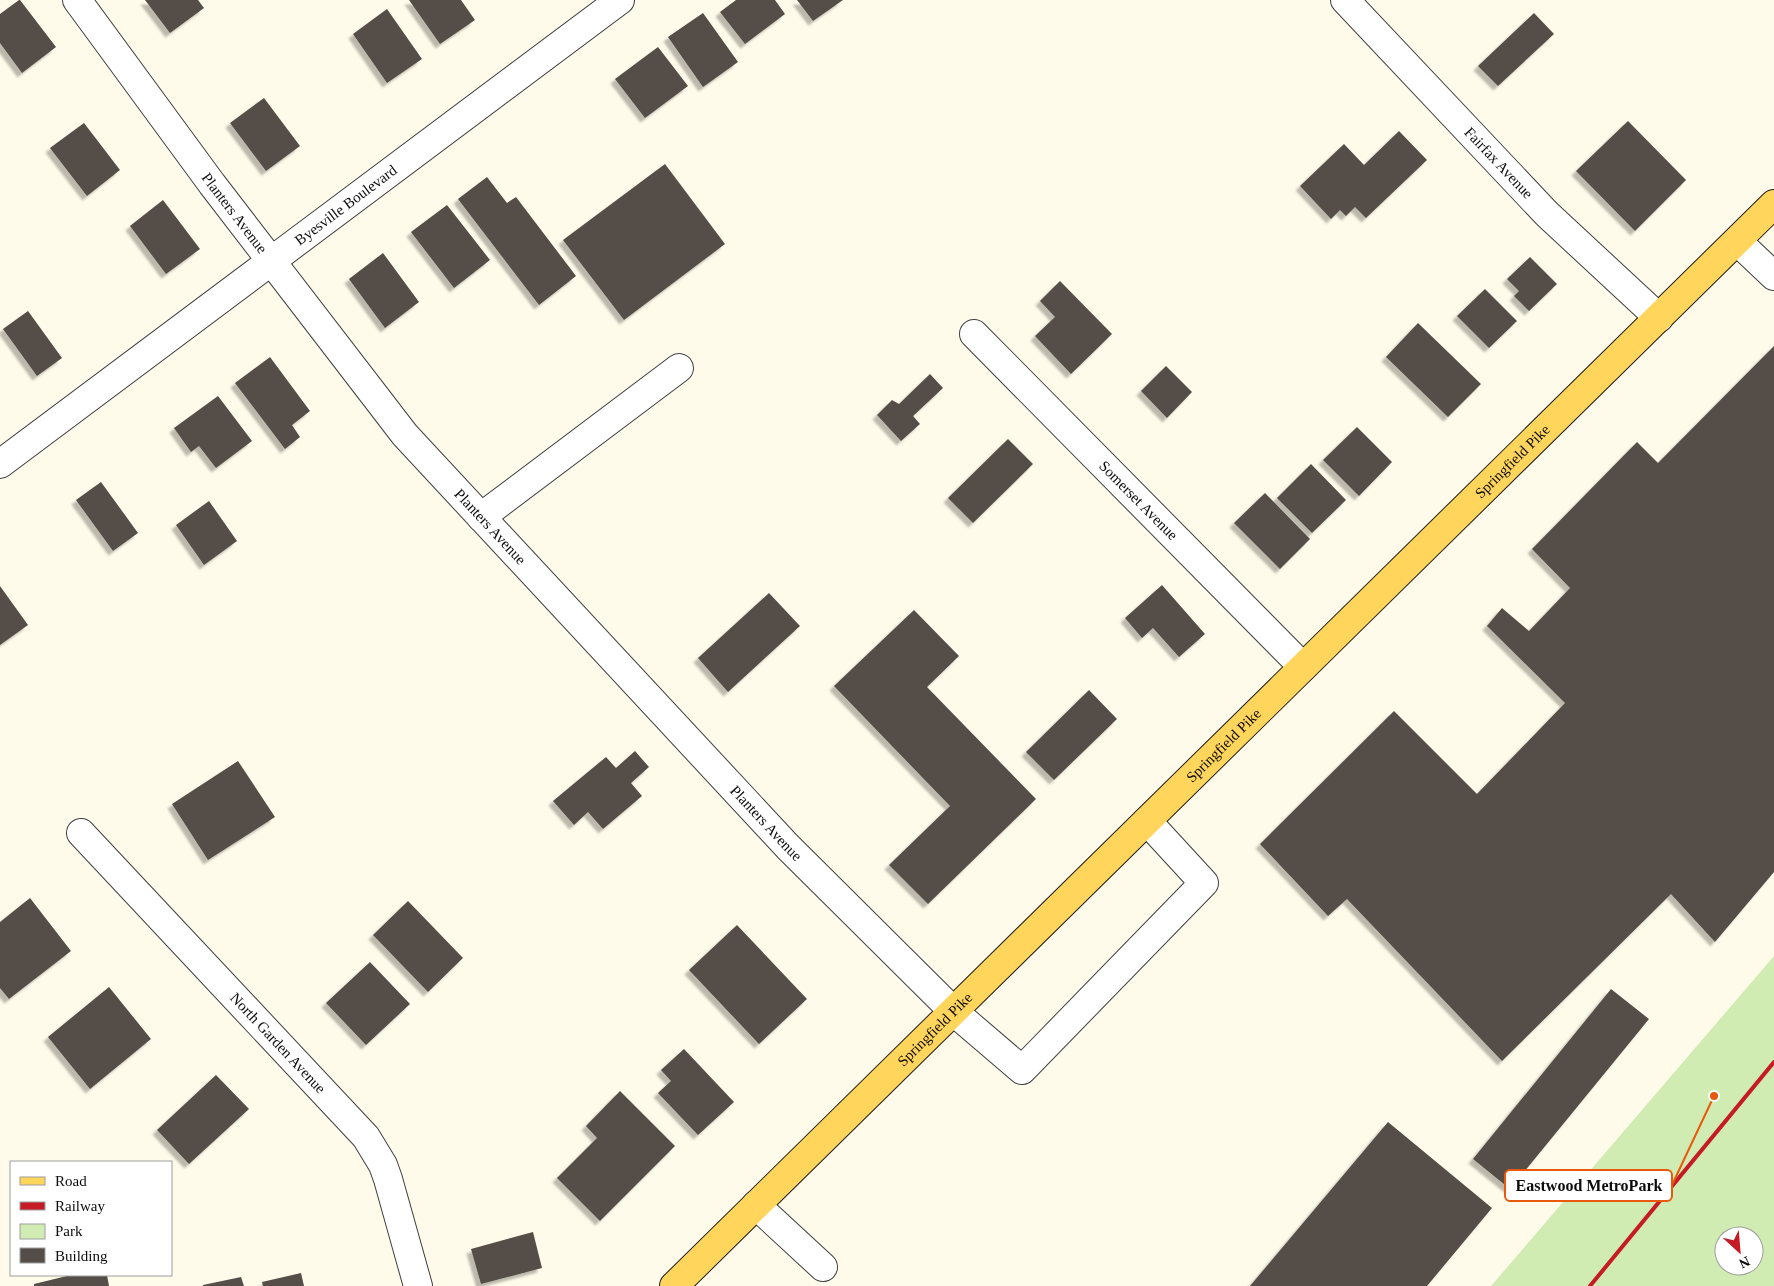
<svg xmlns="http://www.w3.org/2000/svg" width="1774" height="1286" font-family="'Times New Roman',serif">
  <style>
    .green { fill: #d1ecb2; fill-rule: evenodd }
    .building { fill: #554d47; filter: url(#shadow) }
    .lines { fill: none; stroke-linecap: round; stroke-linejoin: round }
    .minor-casing { stroke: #3f3f3f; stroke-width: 30 }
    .major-casing { stroke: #1d1d1d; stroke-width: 30 }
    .minor { stroke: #fff; stroke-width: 28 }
    .major { stroke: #ffd55b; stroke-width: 28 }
    .rail { stroke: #c51b26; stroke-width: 4 }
    .labels { text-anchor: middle; stroke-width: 5; stroke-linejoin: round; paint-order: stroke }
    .street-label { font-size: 15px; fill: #0c0c0c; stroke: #fff }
    .leader { fill: none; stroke: #e8590c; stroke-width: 2 }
    .callout-dot { fill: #e8590c; stroke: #fff; stroke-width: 2 }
    .callout { fill: #fff; stroke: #e8590c; stroke-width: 2 }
    .callout-label { font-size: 16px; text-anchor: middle; font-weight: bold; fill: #0c0c0c }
  </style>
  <defs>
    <filter id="shadow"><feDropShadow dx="-4.5" dy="4.5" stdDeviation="1" flood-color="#0004"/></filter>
  </defs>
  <rect width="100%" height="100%" fill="#fffbeb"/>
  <path class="green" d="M 1774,956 L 1774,1286 L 1491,1286 ZM 1724,1236 L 1754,1236 L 1754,1266 L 1724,1266 Z"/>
  <path class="building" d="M 19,0 L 20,0 L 56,47 L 22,73 L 0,43 L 0,14 Z
    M 145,0 L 198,0 L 204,8 L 170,33 Z
    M 409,0 L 461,0 L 475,20 L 440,44 Z
    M 736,0 L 775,0 L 785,14 L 745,44 L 720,12 Z
    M 797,0 L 843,0 L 813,21 Z
    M 387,9 L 422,59 L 387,83 L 353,34 Z
    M 703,13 L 738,62 L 703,87 L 668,37 Z
    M 1534,13 L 1554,34 L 1498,86 L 1478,66 Z
    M 658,47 L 688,86 L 645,118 L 615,79 Z
    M 264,98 L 300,146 L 266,171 L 230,123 Z
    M 1628,121 L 1686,180 L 1635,231 L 1576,171 Z
    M 84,123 L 120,170 L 87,196 L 50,148 Z
    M 1399,131 L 1427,160 L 1366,218 L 1355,207 L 1346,216 L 1340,210 L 1331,219 L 1300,186 L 1344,144 L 1364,165 Z
    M 665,164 L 725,244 L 624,320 L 563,240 Z
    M 487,177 L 507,203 L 516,197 L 576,276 L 539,305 L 458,199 Z
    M 163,200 L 200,249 L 166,274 L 130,226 Z
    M 447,205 L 490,260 L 454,288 L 411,232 Z
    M 383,253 L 419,302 L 385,328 L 349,279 Z
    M 1530,257 L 1557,284 L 1529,311 L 1514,296 L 1519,291 L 1507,279 Z
    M 1060,281 L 1112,334 L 1071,374 L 1035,336 L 1055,317 L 1040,301 Z
    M 1485,289 L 1517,321 L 1489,348 L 1457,316 Z
    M 28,311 L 62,358 L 37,376 L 3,329 Z
    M 1418,323 L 1481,384 L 1448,417 L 1386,357 Z
    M 1774,346 L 1774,872 L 1715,942 L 1671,894 L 1502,1061 L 1347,899 L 1328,916 L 1260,844 L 1394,711 L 1477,794 L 1565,703 L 1487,626 L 1502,608 L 1529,631 L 1570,588 L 1532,549 L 1637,442 L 1658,463 Z
    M 270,357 L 310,411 L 292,425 L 300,437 L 285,449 L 235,383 Z
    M 1166,366 L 1192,392 L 1167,418 L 1141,391 Z
    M 930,374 L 943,388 L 913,416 L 920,424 L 901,441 L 877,415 L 892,400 L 899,404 Z
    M 218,396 L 252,441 L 216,468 L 199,446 L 191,452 L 174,428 Z
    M 1357,427 L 1392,462 L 1359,496 L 1323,460 Z
    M 1008,439 L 1033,464 L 973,523 L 948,498 Z
    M 1311,464 L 1346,500 L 1312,533 L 1277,498 Z
    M 101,482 L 138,533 L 113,551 L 76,500 Z
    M 1265,493 L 1310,539 L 1280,569 L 1234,523 Z
    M 209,501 L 237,541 L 204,565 L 176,525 Z
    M 1162,585 L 1205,634 L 1179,657 L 1153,628 L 1142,638 L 1125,618 Z
    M 0,586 L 28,625 L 0,645 Z
    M 769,593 L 800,626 L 728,692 L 698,658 Z
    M 914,610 L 959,656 L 927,687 L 1036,799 L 928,904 L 889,865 L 950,806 L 834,686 Z
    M 1089,690 L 1117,719 L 1054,780 L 1026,752 Z
    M 635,751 L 649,767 L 631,783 L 642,796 L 603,829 L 588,812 L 574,825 L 553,801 L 606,757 L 616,768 Z
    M 238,761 L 275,817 L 208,860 L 172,804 Z
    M 30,898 L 71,951 L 9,999 L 0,988 L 0,922 Z
    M 408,901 L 463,958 L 428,992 L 373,935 Z
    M 737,925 L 807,999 L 759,1044 L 689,970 Z
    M 370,962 L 410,1004 L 366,1045 L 326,1003 Z
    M 109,987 L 151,1039 L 90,1089 L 48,1037 Z
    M 1611,989 L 1649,1019 L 1510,1189 L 1473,1159 Z
    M 684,1049 L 734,1102 L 698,1135 L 658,1093 L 671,1081 L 661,1070 Z
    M 216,1075 L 249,1109 L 189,1164 L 157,1130 Z
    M 620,1091 L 675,1146 L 600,1221 L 557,1178 L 597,1138 L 586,1126 Z
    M 1388,1122 L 1492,1208 L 1427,1286 L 1250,1286 Z
    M 533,1232 L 542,1268 L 481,1284 L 471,1249 Z
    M 301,1273 L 304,1286 L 263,1286 L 262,1282 Z
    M 71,1275 L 107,1275 L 109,1286 L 34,1286 L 34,1284 Z
    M 241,1277 L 244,1286 L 203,1286 L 203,1285 Z"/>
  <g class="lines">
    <g class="minor-casing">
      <g id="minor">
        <path id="s1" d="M 77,0 L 212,184 L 405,435 L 788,847 L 953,1011 L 1022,1070 L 1204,883 L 1147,821"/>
        <path id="s2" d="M 1345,0 L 1547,214 L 1659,318"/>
        <path d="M 1737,241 L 1774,276"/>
        <path id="s3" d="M 974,334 L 1303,667"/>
        <path id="s4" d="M 0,464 L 620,0"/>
        <path d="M 481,517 L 679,368"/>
        <path id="s5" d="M 81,833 L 366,1137 L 383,1165 L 388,1179 L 418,1286"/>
        <path d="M 756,1205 L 823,1267"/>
      </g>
    </g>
    <g class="major-casing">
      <g id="major">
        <path id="s6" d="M 674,1286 L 1774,204"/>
      </g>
    </g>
    <use href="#minor" class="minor"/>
    <use href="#major" class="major"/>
    <path class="rail" d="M 1590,1286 L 1774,1062"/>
  </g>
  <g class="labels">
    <g class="street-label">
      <text dy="5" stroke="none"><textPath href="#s2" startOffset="224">Fairfax Avenue</textPath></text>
      <text dy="5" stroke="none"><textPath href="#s4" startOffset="432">Byesville Boulevard</textPath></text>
      <text dy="5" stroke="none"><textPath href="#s1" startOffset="265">Planters Avenue</textPath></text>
      <text dy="5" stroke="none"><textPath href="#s6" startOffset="1176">Springfield Pike</textPath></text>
      <text dy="5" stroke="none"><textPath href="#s3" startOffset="234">Somerset Avenue</textPath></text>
      <text dy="5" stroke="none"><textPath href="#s1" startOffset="670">Planters Avenue</textPath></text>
      <text dy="5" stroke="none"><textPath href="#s6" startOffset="771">Springfield Pike</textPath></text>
      <text dy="5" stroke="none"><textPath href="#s1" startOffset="1075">Planters Avenue</textPath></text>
      <text dy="5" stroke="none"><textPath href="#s6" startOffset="366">Springfield Pike</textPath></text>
      <text dy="5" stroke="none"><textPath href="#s5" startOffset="288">North Garden Avenue</textPath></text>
    </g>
  </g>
  <path class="leader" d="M1714 1096L1672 1185"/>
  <circle class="callout-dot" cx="1714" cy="1096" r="5"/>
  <rect class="callout" x="1505" y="1170" width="167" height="31" rx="5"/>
  <g class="callout-label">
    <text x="1589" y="1191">Eastwood MetroPark</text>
  </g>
  <rect x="10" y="1161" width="162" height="115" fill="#ffffff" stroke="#9e9e9e"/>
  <rect x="20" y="1177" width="25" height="8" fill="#ffd55b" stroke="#9e9e9e"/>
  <text x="55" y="1186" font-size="15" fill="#0c0c0c">Road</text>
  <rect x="20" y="1202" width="25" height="8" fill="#c51b26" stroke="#9e9e9e"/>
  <text x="55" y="1211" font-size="15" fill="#0c0c0c">Railway</text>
  <rect x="20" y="1224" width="25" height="15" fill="#d1ecb2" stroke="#9e9e9e"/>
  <text x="55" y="1236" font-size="15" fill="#0c0c0c">Park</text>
  <rect x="20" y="1248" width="25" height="15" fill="#554d47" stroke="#9e9e9e"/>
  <text x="55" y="1261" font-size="15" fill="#0c0c0c">Building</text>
  <g transform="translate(1739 1251) rotate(154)"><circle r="24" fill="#ffffff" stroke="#9e9e9e"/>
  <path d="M0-4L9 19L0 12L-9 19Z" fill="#c51b26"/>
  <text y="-8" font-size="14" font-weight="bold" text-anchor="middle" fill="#0c0c0c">N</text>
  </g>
</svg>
